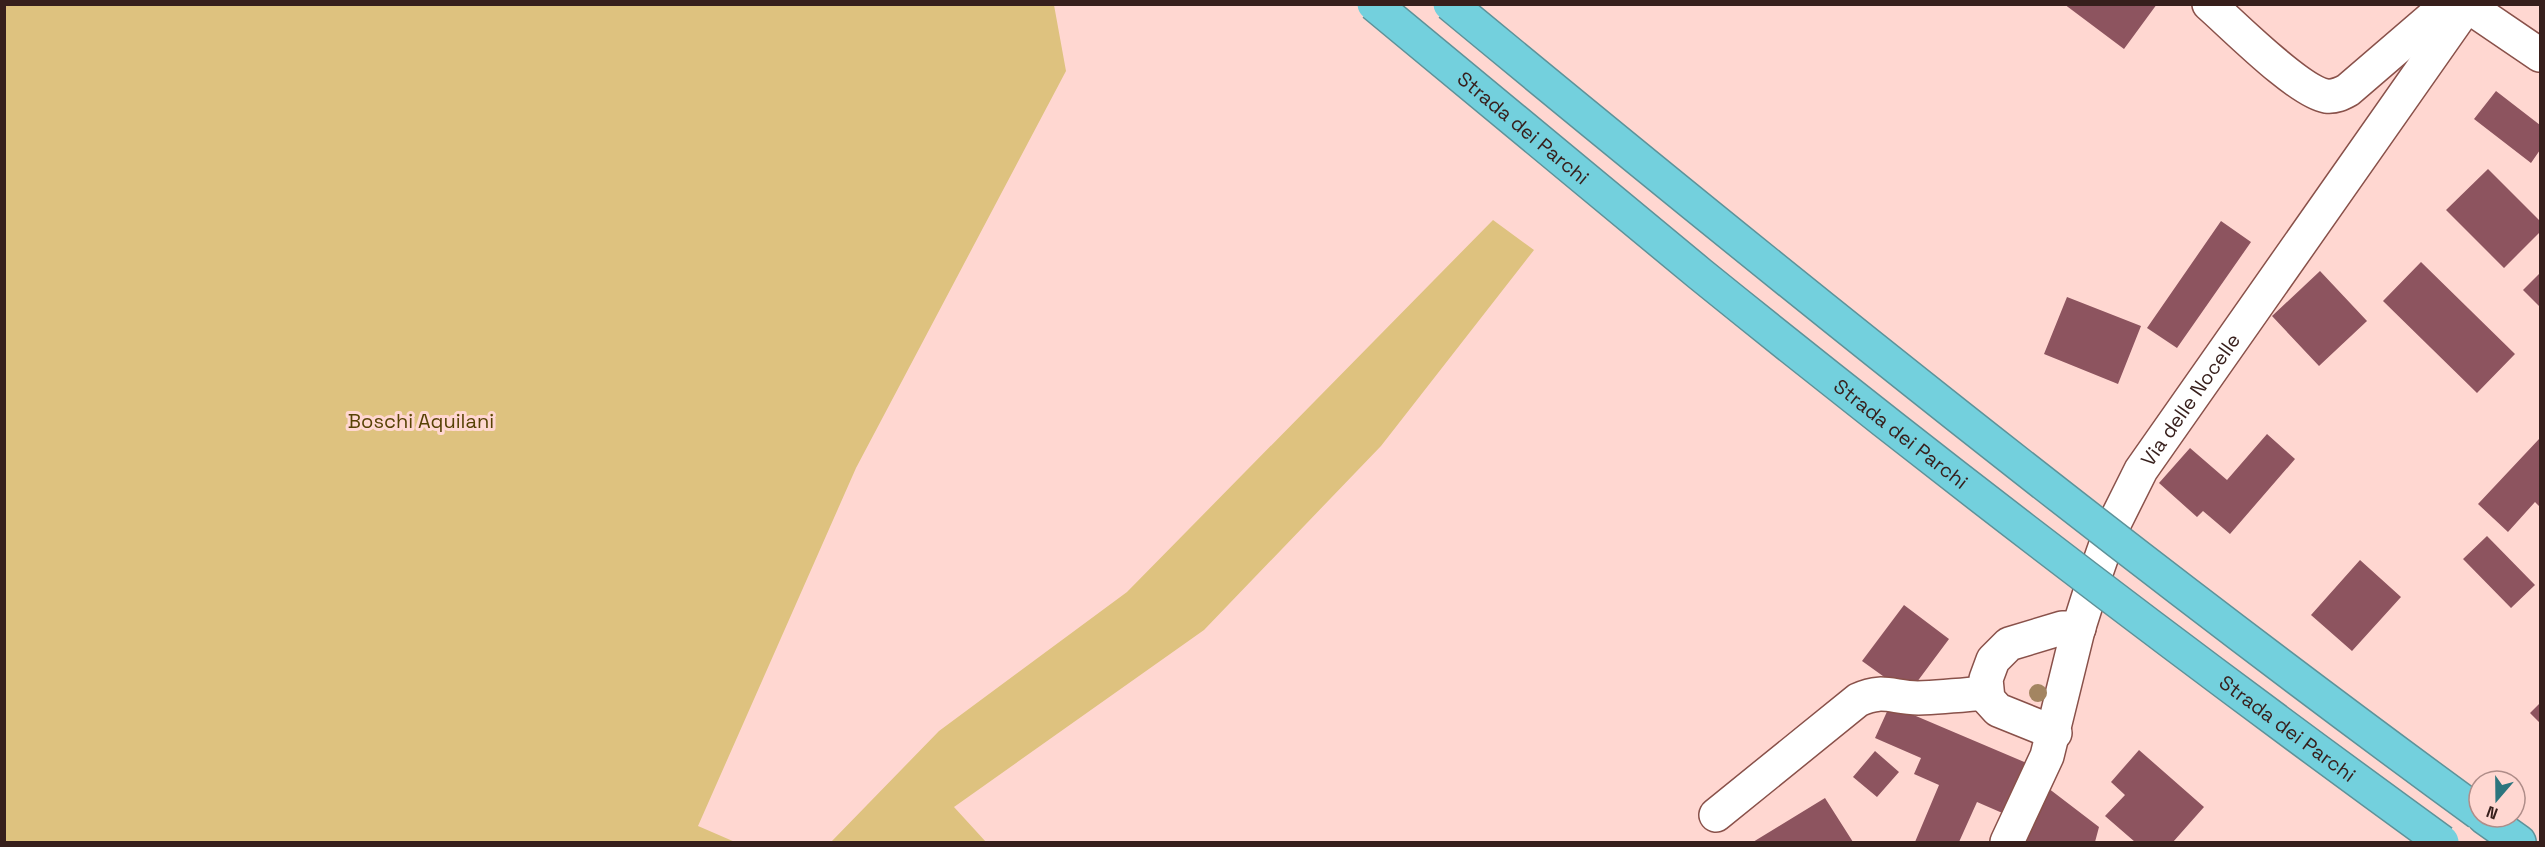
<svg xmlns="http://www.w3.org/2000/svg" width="2545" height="847" font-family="'Space Grotesk',sans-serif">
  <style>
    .green { fill: #dec27f }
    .building { fill: #8d545f }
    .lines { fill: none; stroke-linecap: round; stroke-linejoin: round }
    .minor-casing { stroke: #89514a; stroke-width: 36 }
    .highway-casing { stroke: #5e9299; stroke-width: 36 }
    .minor { stroke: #fff; stroke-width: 33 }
    .highway { stroke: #73d0dd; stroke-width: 33 }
    .highway-bridge-casing { stroke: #5e9299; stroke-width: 36; stroke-linecap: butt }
    .highway-bridge { stroke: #73d0dd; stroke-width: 33 }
    .tree { fill: #a38561 }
    .labels { text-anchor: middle; stroke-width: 6; stroke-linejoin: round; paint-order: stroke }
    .street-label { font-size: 20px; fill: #371f1c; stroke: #ffd7d1 }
    .park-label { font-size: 20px; fill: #574205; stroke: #ffd7d1 }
  </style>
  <rect width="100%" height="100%" fill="#ffd7d1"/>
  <path class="green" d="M 5,4 L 1054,5 L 1066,71 L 856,468 L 698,826 L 735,842 L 5,842 Z
    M 1493,220 L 1534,250 L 1381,446 L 1204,630 L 954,807 L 986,842 L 831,842 L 939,731 L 1127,592 Z"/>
  <path class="building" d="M 2064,4 L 2157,4 L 2124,49 Z
    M 2496,91 L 2540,125 L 2540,150 L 2531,163 L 2474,119 Z
    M 2488,169 L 2540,221 L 2540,232 L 2504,268 L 2446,210 Z
    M 2221,221 L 2251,242 L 2177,348 L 2147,328 Z
    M 2421,262 L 2515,354 L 2477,393 L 2383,301 Z
    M 2320,271 L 2367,321 L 2319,366 L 2272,316 Z
    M 2540,273 L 2540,307 L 2523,290 Z
    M 2067,297 L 2141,326 L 2118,384 L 2044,354 Z
    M 2267,434 L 2295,459 L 2230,534 L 2203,511 L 2197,517 L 2159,483 L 2190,448 L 2227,480 Z
    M 2540,438 L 2540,507 L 2535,502 L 2508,532 L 2478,504 Z
    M 2487,536 L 2535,585 L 2511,608 L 2463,559 Z
    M 2360,560 L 2401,597 L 2352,651 L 2311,615 Z
    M 1904,605 L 1949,639 L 1908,694 L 1862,661 Z
    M 2540,703 L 2540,723 L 2530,713 Z
    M 1890,705 L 2029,764 L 2007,815 L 1977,802 L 1959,842 L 1915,842 L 1939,785 L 1914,774 L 1921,758 L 1875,738 Z
    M 2139,750 L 2204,807 L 2173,842 L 2135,842 L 2105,816 L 2125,795 L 2111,782 Z
    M 1875,751 L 1899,772 L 1877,797 L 1853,777 Z
    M 2048,788 L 2099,827 L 2095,842 L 2018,842 Z
    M 1825,798 L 1853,842 L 1753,842 Z"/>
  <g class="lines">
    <g class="minor-casing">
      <g id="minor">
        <path d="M 2209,4 C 2234,26 2298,91 2326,96 C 2335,97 2341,94 2348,90 L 2448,4"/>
        <path d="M 2465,4 L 2540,55"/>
        <path d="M 2055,733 L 1998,710 L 1988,699 L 1986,679 L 1993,660 L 2009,644 L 2062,628 L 2079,628"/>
        <path d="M 1716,815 L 1858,700 C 1883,688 1893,698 1918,698 C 1941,697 1963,695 1986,693"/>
        <path id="s1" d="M 2007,842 L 2047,756 L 2078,630 L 2097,570 L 2111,530 L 2141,470 L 2468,4"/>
      </g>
    </g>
    <g class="highway-casing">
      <path id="highway" d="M 2484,817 L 2519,842"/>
    </g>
    <use href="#minor" class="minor"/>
    <use href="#highway" class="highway"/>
    <g class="highway-bridge-casing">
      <g id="highway-bridge">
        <path id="s2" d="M 1374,4 C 1483,94 1591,185 1700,274 C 1942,470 2190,659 2442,842"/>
        <path d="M 1450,4 C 1786,282 2127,556 2479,813"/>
      </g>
    </g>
    <use href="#highway-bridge" class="highway-bridge"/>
  </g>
  <circle class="tree" cx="2038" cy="693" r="9"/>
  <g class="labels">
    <g class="street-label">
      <text dy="7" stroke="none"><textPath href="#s2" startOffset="194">Strada dei Parchi</textPath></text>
      <text dy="7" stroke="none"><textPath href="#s1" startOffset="483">Via delle Nocelle</textPath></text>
      <text dy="7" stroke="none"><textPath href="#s2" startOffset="680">Strada dei Parchi</textPath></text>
      <text dy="7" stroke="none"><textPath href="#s2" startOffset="1166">Strada dei Parchi</textPath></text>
    </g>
    <g class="park-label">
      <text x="421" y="428">Boschi Aquilani</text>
    </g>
  </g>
  <rect width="2545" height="847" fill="none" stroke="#371f1c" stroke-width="12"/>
  <g transform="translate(2497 799) rotate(200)"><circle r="28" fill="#ffd7d1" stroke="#af8d89" stroke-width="1.5"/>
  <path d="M0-4.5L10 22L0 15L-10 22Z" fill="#2c757e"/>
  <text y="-9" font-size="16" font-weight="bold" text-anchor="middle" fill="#371f1c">N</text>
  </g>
</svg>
